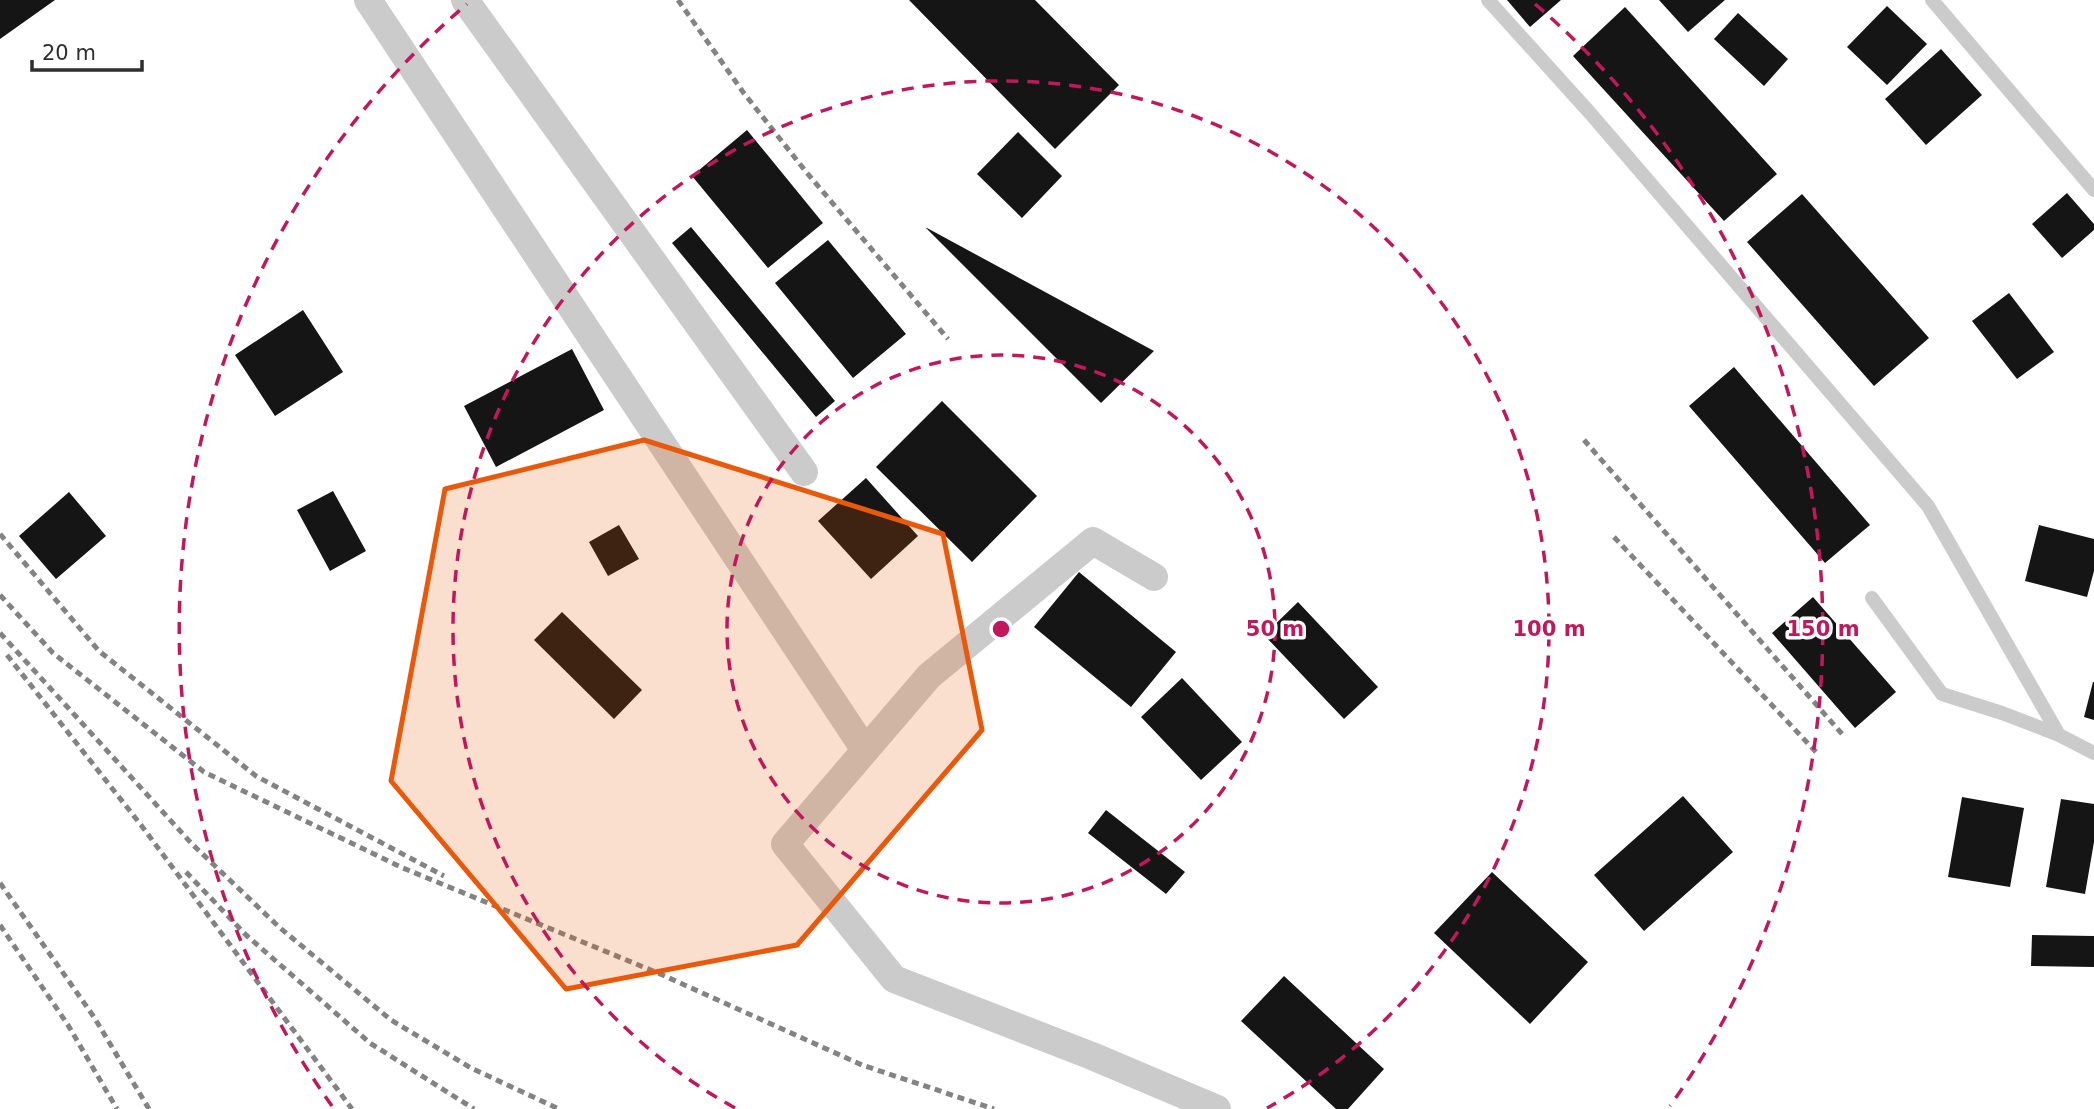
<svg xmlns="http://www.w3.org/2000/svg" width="2094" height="1109" font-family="'DejaVu Sans',sans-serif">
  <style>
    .building { fill: #151515 }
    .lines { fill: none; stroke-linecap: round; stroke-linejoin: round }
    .lane { stroke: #cbcbcb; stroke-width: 14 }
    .street { stroke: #cbcbcb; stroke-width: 28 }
    .rail { stroke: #838383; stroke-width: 5; stroke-dasharray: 7 5; stroke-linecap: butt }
    .marked { fill: #e8590c; fill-opacity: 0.2; stroke: #e8590c; stroke-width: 5; stroke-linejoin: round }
    .ring { fill: none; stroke: #c2185b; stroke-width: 3.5; stroke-dasharray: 12 9 }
    .centre { fill: #c2185b; stroke: #fff; stroke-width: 3.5 }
    .ring-label { font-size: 21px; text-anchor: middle; font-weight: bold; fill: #c2185b; stroke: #fff; stroke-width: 7; stroke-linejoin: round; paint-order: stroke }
  </style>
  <rect width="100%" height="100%" fill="#fff"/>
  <path class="building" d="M 0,0 L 55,0 L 0,39 Z
    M 909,0 L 1035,0 L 1119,85 L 1055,149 Z
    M 1507,0 L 1561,0 L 1530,27 Z
    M 1659,0 L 1725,0 L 1688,32 Z
    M 1887,6 L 1927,44 L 1887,85 L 1847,47 Z
    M 1625,7 L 1777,174 L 1724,221 L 1573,56 Z
    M 1738,13 L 1788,59 L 1764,86 L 1714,39 Z
    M 1941,49 L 1982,95 L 1926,145 L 1885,99 Z
    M 747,130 L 823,223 L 768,268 L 692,176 Z
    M 1018,132 L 1062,176 L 1022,218 L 977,174 Z
    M 2067,193 L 2094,224 L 2094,230 L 2062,258 L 2032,224 Z
    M 1802,194 L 1929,338 L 1874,386 L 1747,242 Z
    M 691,227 L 835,401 L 816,417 L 672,243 Z
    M 926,228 L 927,228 L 1154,351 L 1101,403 Z
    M 828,240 L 906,334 L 853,378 L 775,283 Z
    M 2009,293 L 2054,352 L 2017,379 L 1972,321 Z
    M 303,310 L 343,372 L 275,416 L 235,355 Z
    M 572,349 L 604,410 L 496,467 L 464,406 Z
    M 1734,367 L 1870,525 L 1825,563 L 1689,406 Z
    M 942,401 L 1037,496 L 972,562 L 876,467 Z
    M 866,478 L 918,536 L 871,579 L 818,521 Z
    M 333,491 L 366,551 L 330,571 L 297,510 Z
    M 69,492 L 106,536 L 56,579 L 19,536 Z
    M 619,525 L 639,559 L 608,576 L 589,542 Z
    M 2039,525 L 2094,539 L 2094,571 L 2087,597 L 2025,581 Z
    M 1079,572 L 1176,652 L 1131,707 L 1034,627 Z
    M 1813,597 L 1896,692 L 1855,728 L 1772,633 Z
    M 1298,602 L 1378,687 L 1344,719 L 1264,635 Z
    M 562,612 L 642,690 L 614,719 L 534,640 Z
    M 1182,678 L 1242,742 L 1201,780 L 1141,717 Z
    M 2093,682 L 2094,682 L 2094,720 L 2084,717 Z
    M 1683,796 L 1733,852 L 1644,931 L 1594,875 Z
    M 1962,797 L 2024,808 L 2010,887 L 1948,877 Z
    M 2061,799 L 2094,804 L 2094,842 L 2085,894 L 2046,887 Z
    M 1106,810 L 1185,872 L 1166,894 L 1088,833 Z
    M 1492,872 L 1588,962 L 1530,1024 L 1434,933 Z
    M 2032,935 L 2094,936 L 2094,967 L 2031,966 Z
    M 1284,976 L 1384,1069 L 1348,1109 L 1336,1109 L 1241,1021 Z"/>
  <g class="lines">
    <path class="lane" d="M 1488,0 L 1590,113 L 1928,506 L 2059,735 L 2094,753
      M 1932,0 L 2094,190
      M 1872,598 L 1942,694 L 2002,713 L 2059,735"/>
    <path class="street" d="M 368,0 L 865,750
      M 465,0 L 804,472
      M 1154,577 L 1093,541 L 929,676 L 785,844 L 894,979 L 1092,1056 L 1217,1109"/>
    <path class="rail" d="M 678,0 L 743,92 L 807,173 L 948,339
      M 1584,440 L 1843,735
      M 0,534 L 99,651 L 256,776 L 444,876
      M 1614,537 L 1816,752
      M 0,595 L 53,653 L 204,772 L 403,868 L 658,973 L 862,1065 L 994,1109
      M 0,633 L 192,844 L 279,927 L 391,1020 L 471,1068 L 559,1109
      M 7,655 L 141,825 L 352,1109
      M 186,872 L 246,935 L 370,1043 L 474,1109
      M 0,883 L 94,1017 L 149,1109
      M 0,925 L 68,1025 L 117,1109"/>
  </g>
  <path class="marked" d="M 644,440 L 943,534 L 982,730 L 797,945 L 566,989 L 391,781 L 445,489 Z"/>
  <g class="ring">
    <circle cx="1001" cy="629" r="274"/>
    <path d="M735 1108A548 548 0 1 1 1267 1108"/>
    <path d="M332 1106A822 822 0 0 1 467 4M1535 4A822 822 0 0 1 1670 1106"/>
  </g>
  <circle cx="1001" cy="629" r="10" class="centre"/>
  <g class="ring-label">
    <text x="1275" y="636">50 m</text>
    <text x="1549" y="636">100 m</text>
    <text x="1823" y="636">150 m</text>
  </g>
  <path d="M32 60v10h110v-10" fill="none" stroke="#2e2e2e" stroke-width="3.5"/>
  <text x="42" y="60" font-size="21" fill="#2e2e2e" stroke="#ffffff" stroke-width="5" paint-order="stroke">20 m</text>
</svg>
